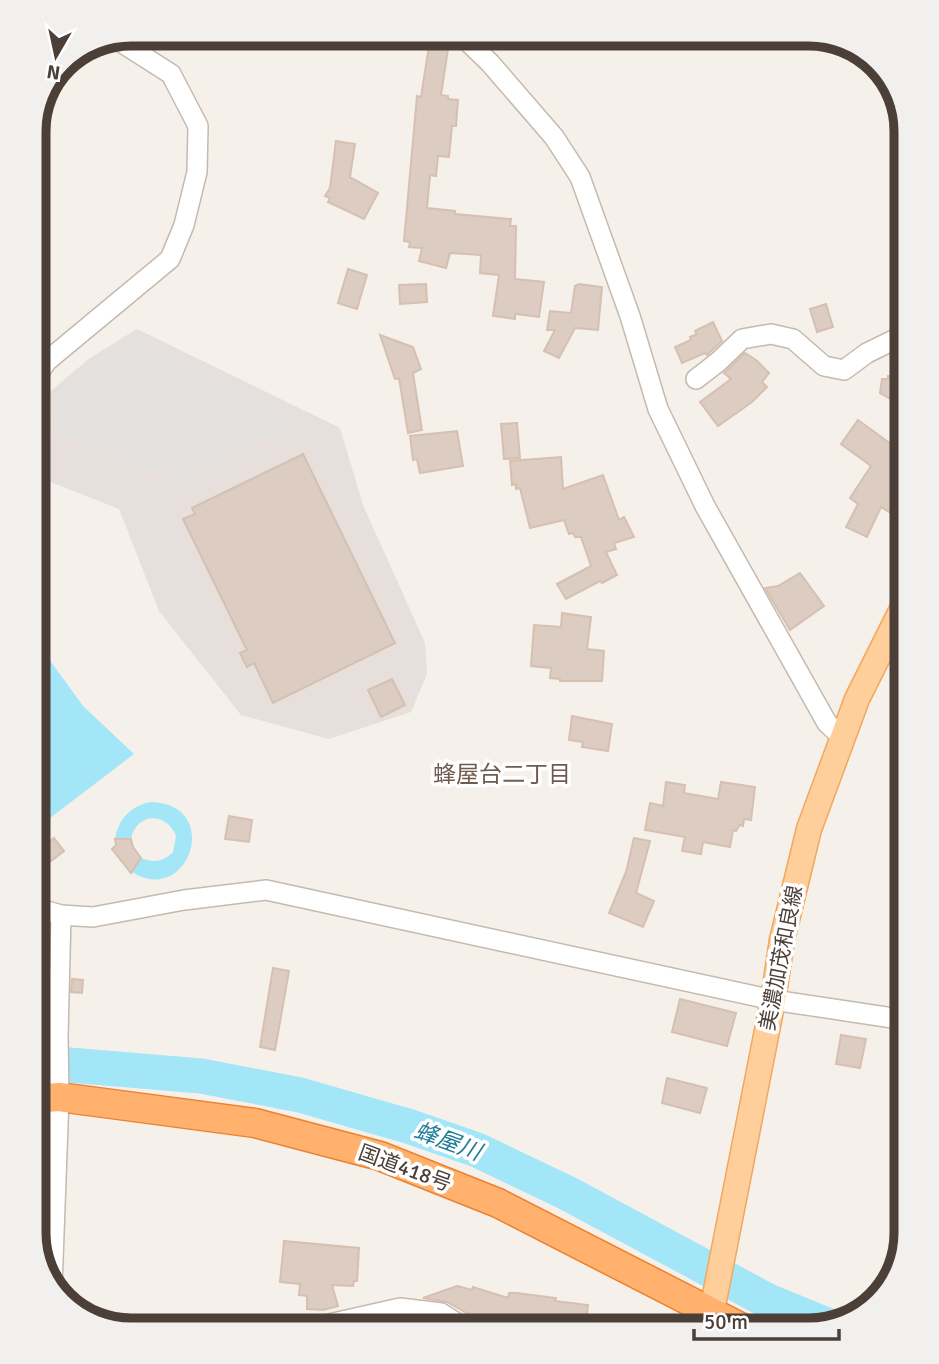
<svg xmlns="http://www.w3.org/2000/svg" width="939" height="1364" font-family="Signika,'Noto Sans JP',sans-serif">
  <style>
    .industrial { fill: #e6dfdb }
    .parking { fill: #e5e1df }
    .water { fill: #a2e6f8 }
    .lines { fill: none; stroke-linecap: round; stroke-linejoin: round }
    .river { stroke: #a2e6f8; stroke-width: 35 }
    .building { fill: #dcccc1; stroke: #d5c0b1; stroke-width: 2 }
    .minor-casing { stroke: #c6b9ae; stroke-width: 22 }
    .major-casing { stroke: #f0a85f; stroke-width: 27 }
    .highway-casing { stroke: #ed812e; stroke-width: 31 }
    .minor { stroke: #fff; stroke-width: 19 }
    .major { stroke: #ffcf9b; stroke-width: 24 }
    .highway { stroke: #ffb16d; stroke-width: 28 }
    .labels { text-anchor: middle; stroke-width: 7; stroke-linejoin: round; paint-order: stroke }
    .street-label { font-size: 21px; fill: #4c3f37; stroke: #fff }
    .neighbourhood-label { font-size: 23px; fill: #705b4d; stroke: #fff }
    .water-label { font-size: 23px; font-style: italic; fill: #1f7c97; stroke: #fff }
    .rim { fill: none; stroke: #4c3f37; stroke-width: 9 }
  </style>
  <rect width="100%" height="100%" fill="#f6f0ea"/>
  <path class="industrial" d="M 137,329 L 340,428 L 363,505 L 425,643 L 427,674 L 411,712 L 329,739 L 241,715 L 159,611 L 119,509 L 33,475 L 33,406 L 90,358 Z"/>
  <path class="parking" d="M 137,334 L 294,412 L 290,427 L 178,480 L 46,431 L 57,392 L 97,358 Z"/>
  <path class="water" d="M 33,622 L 46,655 L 83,706 L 134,754 L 33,831 Z
    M 150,802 C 224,803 189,908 132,872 L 141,858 C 154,863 163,862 173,852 L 176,836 C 166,811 136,813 131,839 L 115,839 C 119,819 129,807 150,802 Z"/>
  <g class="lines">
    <path class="river" d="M 33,1062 L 201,1076 L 300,1095 L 411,1127 L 477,1150 L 567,1193 L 768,1301 L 829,1326"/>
  </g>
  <path class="building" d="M 429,46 L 448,49 L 441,95 L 448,96 L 448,99 L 458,100 L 456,126 L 452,126 L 449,157 L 438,156 L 436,176 L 430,175 L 427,208 L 455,211 L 455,214 L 511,219 L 510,226 L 516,226 L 515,279 L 544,282 L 539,317 L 515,314 L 515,319 L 493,316 L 499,275 L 480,273 L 481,255 L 450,253 L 446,268 L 419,261 L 422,248 L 409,247 L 410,242 L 404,241 L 417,96 L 421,97 Z
    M 336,141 L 355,144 L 350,177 L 378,193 L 364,219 L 328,202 L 330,198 L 325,196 L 330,188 Z
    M 348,269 L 367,275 L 357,309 L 338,303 Z
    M 426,284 L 427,302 L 400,304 L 399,285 Z
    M 579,284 L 602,287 L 598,330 L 575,328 L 559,358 L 544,351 L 555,330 L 547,330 L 550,311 L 571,313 L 575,286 Z
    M 826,304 L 833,327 L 817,332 L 810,309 Z
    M 713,322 L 722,341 L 707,355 L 705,353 L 682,363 L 675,347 L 691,340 L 690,337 L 697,334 L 695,331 Z
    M 380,335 L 413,347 L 421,369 L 413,373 L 422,430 L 408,433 L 399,378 L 395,379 Z
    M 745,353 L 756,360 L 769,373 L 762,382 L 767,387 L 752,402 L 718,426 L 700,402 L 731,379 L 724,373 Z
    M 888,376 L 906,378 L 906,408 L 880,393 L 882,379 L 888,379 Z
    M 858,420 L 891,444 L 906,422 L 906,511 L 900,519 L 881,507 L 867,537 L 846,527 L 858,504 L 850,498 L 871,466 L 841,444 Z
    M 517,423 L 520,458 L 504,459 L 501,424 Z
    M 457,431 L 463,466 L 420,473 L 417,459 L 413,460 L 410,436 Z
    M 303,454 L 395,643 L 273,703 L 254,663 L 247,667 L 240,653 L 247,650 L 183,519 L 195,514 L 192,508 Z
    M 561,457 L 563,489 L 603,475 L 619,520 L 624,517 L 634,537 L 614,543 L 616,549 L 606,552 L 617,575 L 602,583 L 600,581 L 566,599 L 557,584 L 591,566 L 581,537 L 575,537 L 573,533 L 569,534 L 564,520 L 530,528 L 520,488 L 516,489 L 516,484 L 512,485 L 510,461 Z
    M 800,573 L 824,606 L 790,630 L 765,588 L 778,586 Z
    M 562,613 L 591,617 L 587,649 L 604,651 L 602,681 L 560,681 L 560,679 L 550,678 L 551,668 L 531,666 L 534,625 L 561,627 Z
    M 392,679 L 405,705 L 381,717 L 368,690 Z
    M 572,716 L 612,724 L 608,751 L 582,747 L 583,742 L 569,740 Z
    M 666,782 L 685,785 L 684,793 L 718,799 L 721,782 L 755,787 L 751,820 L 744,819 L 743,826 L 740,825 L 736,831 L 733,830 L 730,847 L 703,842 L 701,854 L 682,851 L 685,837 L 645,830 L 650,803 L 663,806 Z
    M 229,816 L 252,820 L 249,842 L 225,839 Z
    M 54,838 L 64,851 L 51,861 L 41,848 Z
    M 634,838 L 650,841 L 636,893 L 654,901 L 643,927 L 609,913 L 626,872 Z
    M 115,839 L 131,839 L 133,847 L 141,858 L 131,873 L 112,849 L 116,845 Z
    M 273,968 L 289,971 L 275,1050 L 260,1047 Z
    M 33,975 L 47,976 L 47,991 L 33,990 Z
    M 72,979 L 83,980 L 82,993 L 71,992 Z
    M 680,999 L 736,1013 L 727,1046 L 672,1032 Z
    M 841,1035 L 866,1039 L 860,1068 L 836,1064 Z
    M 667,1078 L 707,1088 L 700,1113 L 662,1103 Z
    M 33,1127 L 46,1128 L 45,1149 L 33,1149 Z
    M 284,1241 L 359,1248 L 357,1281 L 354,1281 L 353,1286 L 332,1285 L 338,1306 L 323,1310 L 307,1309 L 307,1296 L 299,1295 L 300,1284 L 280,1282 Z
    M 457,1286 L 472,1290 L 473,1287 L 508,1298 L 509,1293 L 517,1293 L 556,1298 L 555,1301 L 588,1305 L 585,1331 L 557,1331 L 523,1327 L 522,1331 L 504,1329 L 473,1319 L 470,1315 L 447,1302 L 423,1298 Z"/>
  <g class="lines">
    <g class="minor-casing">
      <path id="minor" d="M 459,33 L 490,63 L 554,137 L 580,177 L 630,316 L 658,409 L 705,506 L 827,723 L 843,738
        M 696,379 L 718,362 L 742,339 L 771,334 L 793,339 L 824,366 L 844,370 L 867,353 L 906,334
        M 33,381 L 47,361 L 170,259 L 184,225 L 197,172 L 198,126 L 171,74 L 116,39
        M 33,907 L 61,915 L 93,917 L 184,900 L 266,890 L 773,1000 L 906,1020
        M 52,1288 L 59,1097 L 58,1036 L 61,915
        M 298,1331 L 400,1308 L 441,1313 L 469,1331"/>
    </g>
    <g class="major-casing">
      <path id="major" d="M 708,1331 L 773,1000 L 782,940 L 809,829 L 857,699 L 906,601"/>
    </g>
    <g class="highway-casing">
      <path id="highway" d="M 33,1099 L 59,1097 L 255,1123 L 380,1156 L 498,1203 L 748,1331"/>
    </g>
    <use href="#minor" class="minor"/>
    <use href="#major" class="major"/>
    <use href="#highway" class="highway"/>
  </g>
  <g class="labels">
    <g class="street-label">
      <text transform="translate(781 958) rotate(-79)" y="7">美濃加茂和良線</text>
      <text transform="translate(405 1168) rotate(20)" y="7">国道418号</text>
    </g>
    <g class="neighbourhood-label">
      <text x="502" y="782">蜂屋台二丁目</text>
    </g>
    <g class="water-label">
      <text transform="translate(448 1141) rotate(20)" y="8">蜂屋川</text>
    </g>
  </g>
  <path d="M0 0H939V1364H0ZM131 46H809A85 85 0 0 1 894 131V1233A85 85 0 0 1 809 1318H131A85 85 0 0 1 46 1233V131A85 85 0 0 1 131 46Z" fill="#f1f0ef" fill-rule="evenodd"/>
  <path class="rim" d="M131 46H809A85 85 0 0 1 894 131V1233A85 85 0 0 1 809 1318H131A85 85 0 0 1 46 1233V131A85 85 0 0 1 131 46Z"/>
  <g transform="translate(56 56) rotate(189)" stroke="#ffffff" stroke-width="5" paint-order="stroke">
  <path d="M0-5L12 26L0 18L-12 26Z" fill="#4c3f37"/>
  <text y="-10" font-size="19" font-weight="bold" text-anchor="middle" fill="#4c3f37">N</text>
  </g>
  <path d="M694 1329v10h145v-10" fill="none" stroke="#4c3f37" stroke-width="3.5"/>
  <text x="704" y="1329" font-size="21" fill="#4c3f37" stroke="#ffffff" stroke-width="5" paint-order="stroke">50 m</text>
</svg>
